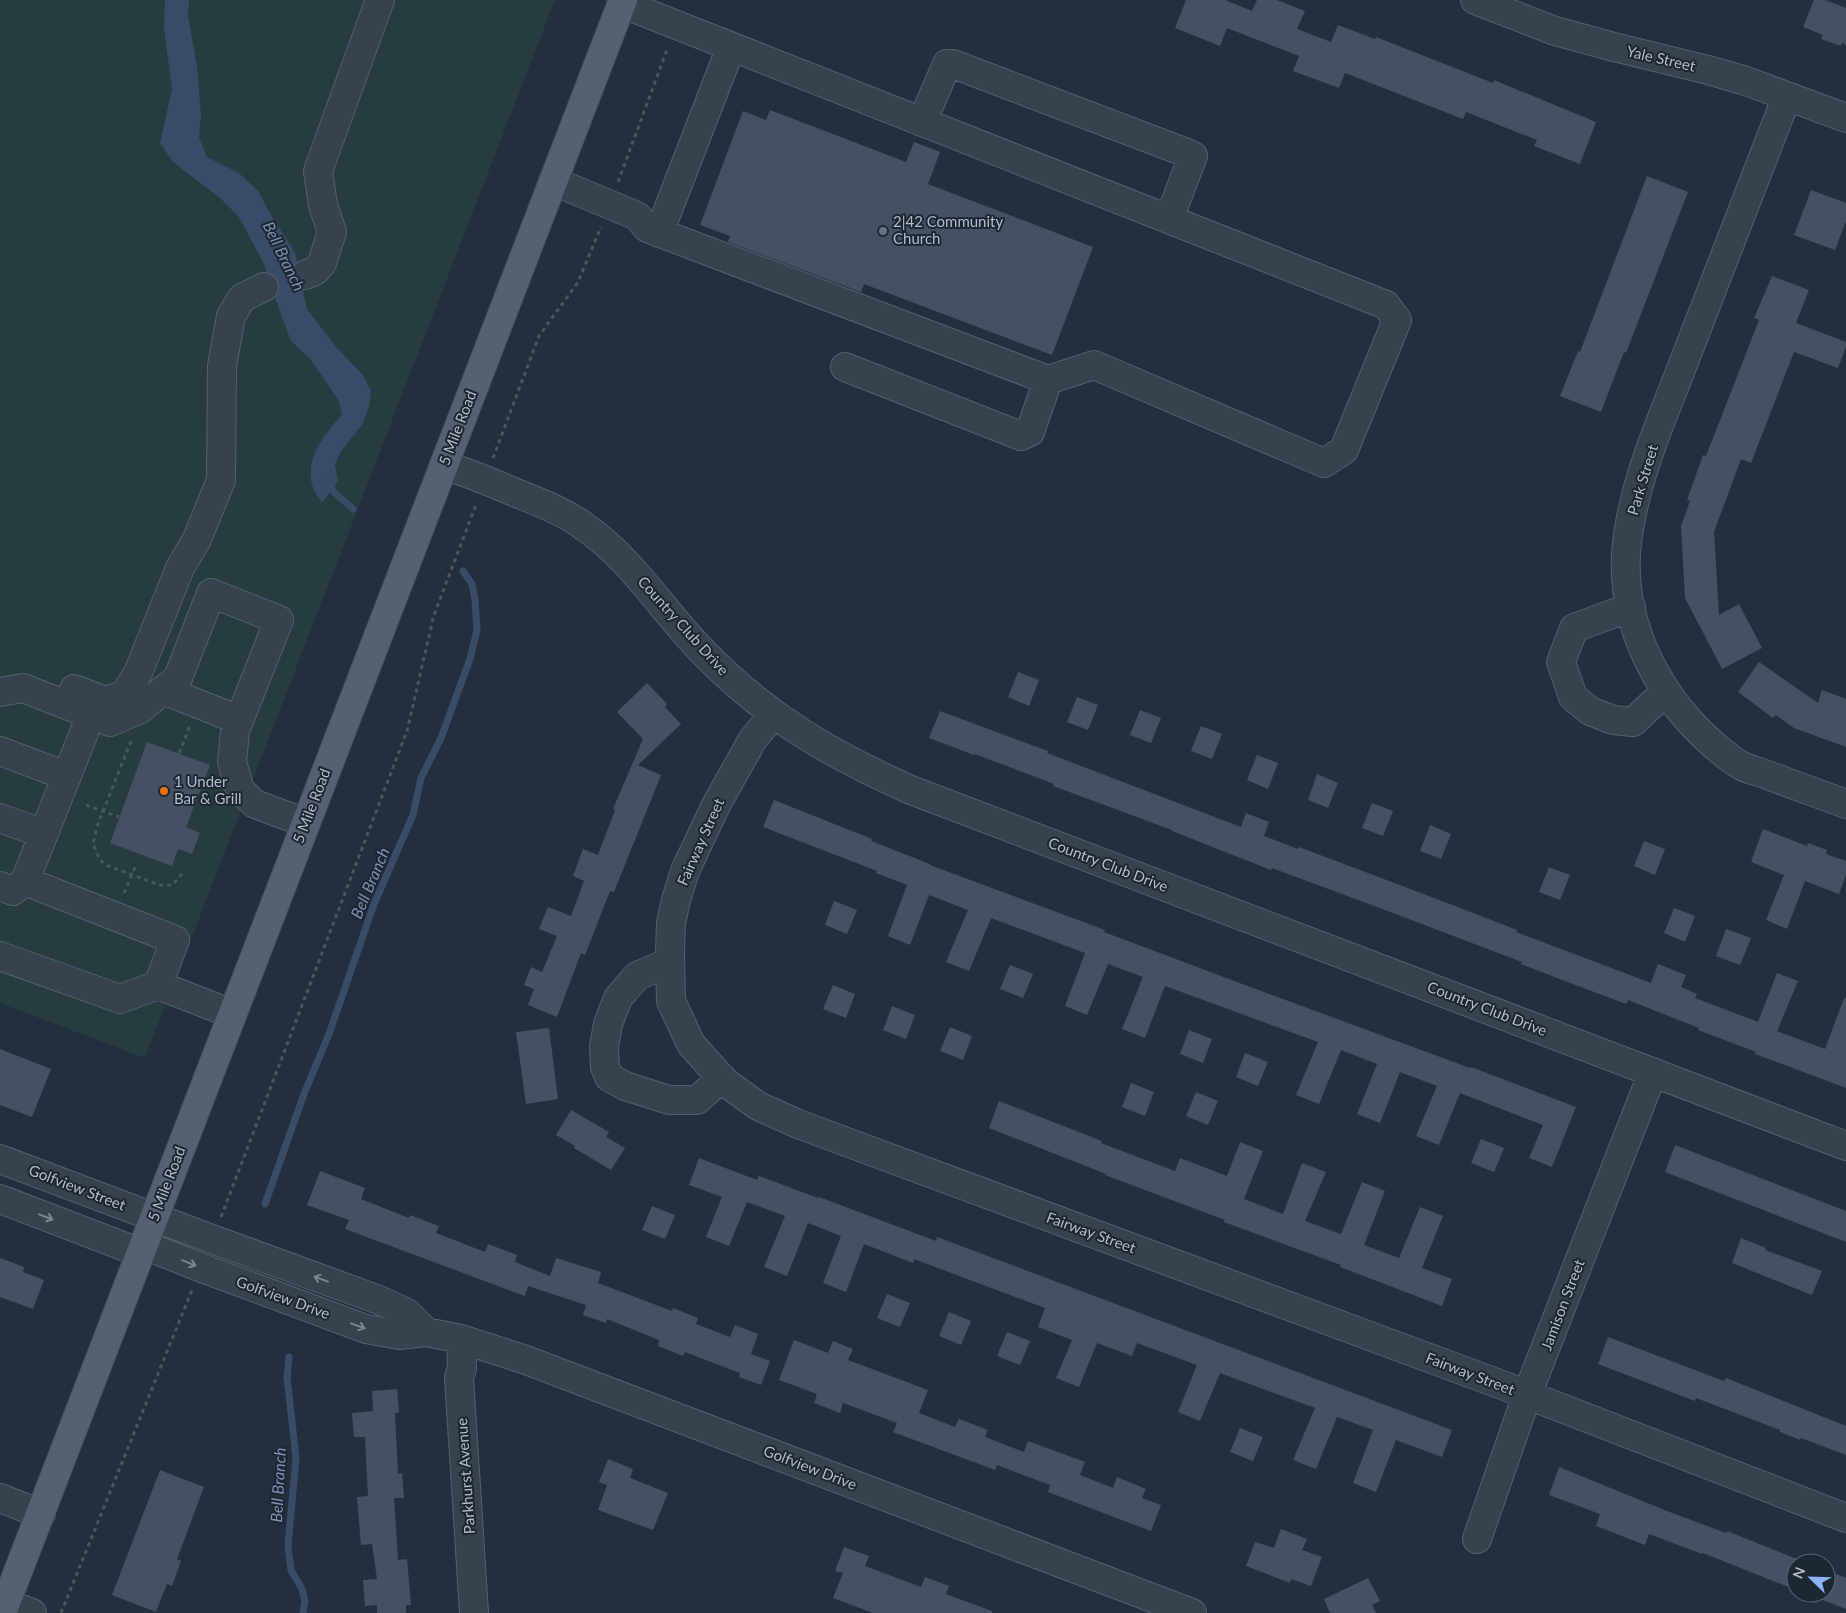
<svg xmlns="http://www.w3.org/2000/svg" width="1846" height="1613" font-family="Lato,sans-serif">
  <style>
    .green { fill: #263c3f }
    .water { fill: #394c67 }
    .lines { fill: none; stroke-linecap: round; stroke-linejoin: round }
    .stream { stroke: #394c67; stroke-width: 7 }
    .building { fill: #455162 }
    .minor-casing { stroke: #565f6c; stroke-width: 30 }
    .major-casing { stroke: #414a57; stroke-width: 30 }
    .path { stroke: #44595c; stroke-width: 3; stroke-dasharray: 4 4; stroke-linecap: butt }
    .minor { stroke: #38414e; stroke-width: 28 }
    .major { stroke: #56606e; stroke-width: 28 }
    .oneway { stroke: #7c8592 }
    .worship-dot { fill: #6b7280; stroke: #1d2633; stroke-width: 2 }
    .food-dot { fill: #e8710a; stroke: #1d2633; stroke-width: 2 }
    .labels { text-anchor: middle; stroke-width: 4; stroke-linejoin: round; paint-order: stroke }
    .street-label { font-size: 15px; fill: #b4bcc9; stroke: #1d2633 }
    .poi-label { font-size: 15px; fill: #b4bcc9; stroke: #1d2633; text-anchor: start }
    .water-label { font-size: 16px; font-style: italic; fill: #7c92b1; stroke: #1d2633 }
  </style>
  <rect width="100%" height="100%" fill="#242f3e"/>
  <path class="green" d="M 0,0 L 555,0 L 145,1058 L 0,1003 Z"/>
  <path class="water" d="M 165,0 L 189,0 L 188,15 L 197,67 L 201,115 L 199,137 L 207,157 L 239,173 L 258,191 L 271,215 L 295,253 L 307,309 L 336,347 L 363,375 L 371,391 L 369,407 L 362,425 L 341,451 L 335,465 L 338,481 L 322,503 C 319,498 314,491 312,485 C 305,458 325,433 342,415 L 339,401 L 311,360 L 291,341 L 275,298 L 264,264 L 239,217 L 220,198 L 173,162 L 160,143 L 172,89 L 164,28 Z"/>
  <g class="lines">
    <path class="stream" d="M 329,482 L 334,492 L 353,509
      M 265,1204 L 304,1094 L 329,1034 L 374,904 L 413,815 L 421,778 L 441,738 L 470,659 L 477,630 L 475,600 L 472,584 L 463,571
      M 289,1357 L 287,1377 L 296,1458 L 288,1546 L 291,1570 L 302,1589 L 305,1602 L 303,1613"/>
  </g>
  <path class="building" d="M 1186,0 L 1225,0 L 1252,11 L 1257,0 L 1277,0 L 1305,11 L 1297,29 L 1331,42 L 1338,25 L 1375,39 L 1376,37 L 1493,83 L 1494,80 L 1596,122 L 1580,164 L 1534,146 L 1537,140 L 1466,112 L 1463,119 L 1345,73 L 1339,88 L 1293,71 L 1299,56 L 1227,28 L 1220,46 L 1175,28 Z
    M 1814,0 L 1825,0 L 1846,8 L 1846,45 L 1842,43 L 1841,46 L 1821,39 L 1823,35 L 1803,27 Z
    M 770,110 L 906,162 L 914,142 L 940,152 L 928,184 L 1093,247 L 1052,355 L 864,284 L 861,292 L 728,242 L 730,236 L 700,225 L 743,111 L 766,120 Z
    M 1647,176 L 1688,192 L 1626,353 L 1624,352 L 1601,412 L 1560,396 L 1578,351 L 1580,352 Z
    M 1811,190 L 1846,203 L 1846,221 L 1835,250 L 1794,235 Z
    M 1772,276 L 1809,290 L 1796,323 L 1846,342 L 1846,347 L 1838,368 L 1794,352 L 1751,463 L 1741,459 L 1714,532 L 1719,615 L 1739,604 L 1762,648 L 1722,669 L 1685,598 L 1681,526 L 1690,501 L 1687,500 L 1703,455 L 1706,456 L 1759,320 L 1754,318 Z
    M 1759,662 L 1818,703 L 1822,690 L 1846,699 L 1846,747 L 1794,728 L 1776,715 L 1773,718 L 1738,692 Z
    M 1018,672 L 1039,680 L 1029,706 L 1008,697 Z
    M 647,683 L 667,704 L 665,707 L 681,724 L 638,765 L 661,775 L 614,892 L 610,891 L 585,955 L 581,953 L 557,1017 L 528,1005 L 534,989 L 524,985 L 531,967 L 542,972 L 557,936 L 539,929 L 548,907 L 571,916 L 584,881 L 573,876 L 583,849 L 598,855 L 615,810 L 613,809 L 643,739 L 617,712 Z
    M 1077,697 L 1098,705 L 1088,730 L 1067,722 Z
    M 1140,710 L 1161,718 L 1151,743 L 1130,735 Z
    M 940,711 L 1048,751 L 1047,753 L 1241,827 L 1246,813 L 1269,822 L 1264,836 L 1298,849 L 1299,847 L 1458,907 L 1517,930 L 1516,932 L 1651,983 L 1658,964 L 1686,975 L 1681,987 L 1697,994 L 1695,998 L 1758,1022 L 1777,973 L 1798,981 L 1777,1031 L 1825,1049 L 1844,998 L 1846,998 L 1846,1088 L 1755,1054 L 1756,1052 L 1698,1030 L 1699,1028 L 1628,1000 L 1626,1004 L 1565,981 L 1521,964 L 1522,962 L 1393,913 L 1272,868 L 1271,870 L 1172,831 L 1172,830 L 1053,786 L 1054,784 L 975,754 L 974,755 L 929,738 Z
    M 1201,726 L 1222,734 L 1212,759 L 1191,751 Z
    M 147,742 L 210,765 L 186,827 L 200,833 L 192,854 L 178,849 L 172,866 L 110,843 Z
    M 1257,755 L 1278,763 L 1268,789 L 1247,780 Z
    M 1317,774 L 1338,783 L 1328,808 L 1308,800 Z
    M 774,800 L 872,839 L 871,841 L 930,864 L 930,865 L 1105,930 L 1104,932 L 1237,982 L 1470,1068 L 1471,1067 L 1576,1107 L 1552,1167 L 1529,1158 L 1543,1125 L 1460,1093 L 1439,1145 L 1416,1136 L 1437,1086 L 1400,1072 L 1380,1123 L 1357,1114 L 1377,1064 L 1341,1050 L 1319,1104 L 1296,1095 L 1318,1042 L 1165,986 L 1145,1038 L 1122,1029 L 1143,977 L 1108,964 L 1087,1015 L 1065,1006 L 1085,953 L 991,918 L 969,971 L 946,962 L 968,910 L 929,895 L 910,945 L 888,936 L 907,885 L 876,873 L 877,871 L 763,827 Z
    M 1372,803 L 1393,811 L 1383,836 L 1362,828 Z
    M 1430,825 L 1451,834 L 1441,859 L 1420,851 Z
    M 1763,829 L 1807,846 L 1808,843 L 1827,850 L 1826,854 L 1846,861 L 1846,875 L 1839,894 L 1805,881 L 1787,929 L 1766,920 L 1784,875 L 1751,862 Z
    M 1644,841 L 1665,849 L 1655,875 L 1634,866 Z
    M 1549,867 L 1570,875 L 1560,900 L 1539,892 Z
    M 834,901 L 857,910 L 847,934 L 825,925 Z
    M 1674,908 L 1695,916 L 1685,942 L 1664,933 Z
    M 1726,929 L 1751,938 L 1740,965 L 1716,956 Z
    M 1010,965 L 1033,974 L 1023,998 L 1000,989 Z
    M 833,985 L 855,994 L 846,1018 L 823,1009 Z
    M 892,1006 L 915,1015 L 906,1039 L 883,1030 Z
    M 950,1027 L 972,1036 L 963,1060 L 940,1051 Z
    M 549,1028 L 558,1099 L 526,1104 L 516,1032 Z
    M 1189,1030 L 1212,1039 L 1203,1063 L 1180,1054 Z
    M 0,1049 L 51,1069 L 32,1117 L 0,1105 Z
    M 1245,1053 L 1268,1062 L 1258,1086 L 1236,1077 Z
    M 1131,1083 L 1154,1092 L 1145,1116 L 1122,1107 Z
    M 1196,1092 L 1218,1101 L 1208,1125 L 1186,1116 Z
    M 999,1101 L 1102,1141 L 1101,1143 L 1175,1171 L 1180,1158 L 1227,1176 L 1240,1142 L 1263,1151 L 1244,1199 L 1283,1214 L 1302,1163 L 1326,1172 L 1305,1221 L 1341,1234 L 1362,1182 L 1385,1191 L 1364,1245 L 1399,1258 L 1420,1207 L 1443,1216 L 1422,1268 L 1452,1279 L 1442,1306 L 1340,1267 L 1341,1265 L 1224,1222 L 1225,1220 L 1105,1175 L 1106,1174 L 989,1128 Z
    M 571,1110 L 609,1132 L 606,1137 L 625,1148 L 611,1170 L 574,1148 L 575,1146 L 556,1135 Z
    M 1481,1139 L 1504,1148 L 1494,1172 L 1471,1163 Z
    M 1675,1145 L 1846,1211 L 1846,1242 L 1665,1172 Z
    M 699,1158 L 757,1180 L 759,1176 L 818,1198 L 819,1197 L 936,1241 L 937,1237 L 1452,1430 L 1442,1457 L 1396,1440 L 1376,1492 L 1353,1483 L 1373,1430 L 1337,1417 L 1316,1469 L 1293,1460 L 1315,1408 L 1220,1373 L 1200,1421 L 1178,1412 L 1197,1365 L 1137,1343 L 1132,1356 L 1097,1343 L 1079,1387 L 1056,1378 L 1072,1340 L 1038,1327 L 1045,1308 L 914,1259 L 913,1263 L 864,1244 L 846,1292 L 823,1283 L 841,1236 L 808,1223 L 787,1276 L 764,1267 L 785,1216 L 747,1202 L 729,1246 L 706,1237 L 722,1197 L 689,1185 Z
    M 320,1171 L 365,1188 L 361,1199 L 409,1218 L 410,1215 L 439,1226 L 436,1233 L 485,1252 L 488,1244 L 517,1255 L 515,1262 L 550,1276 L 556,1258 L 601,1272 L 598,1283 L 672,1311 L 673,1308 L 698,1318 L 696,1324 L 730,1337 L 735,1325 L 758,1334 L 751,1354 L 770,1361 L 761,1385 L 739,1377 L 740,1373 L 685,1352 L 683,1356 L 658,1346 L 659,1340 L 607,1319 L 606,1323 L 583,1315 L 586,1305 L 528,1286 L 525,1296 L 345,1229 L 349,1220 L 307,1205 Z
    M 652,1206 L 675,1215 L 665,1239 L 642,1230 Z
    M 1741,1238 L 1766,1248 L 1765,1250 L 1822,1271 L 1812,1295 L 1732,1263 Z
    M 0,1258 L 24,1267 L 23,1272 L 44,1280 L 33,1309 L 0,1297 Z
    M 887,1294 L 910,1303 L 900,1327 L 877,1318 Z
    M 949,1312 L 971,1321 L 961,1345 L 939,1336 Z
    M 1007,1332 L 1030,1341 L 1020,1365 L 997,1356 Z
    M 1608,1337 L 1724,1381 L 1726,1378 L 1846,1426 L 1846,1455 L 1801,1438 L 1800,1440 L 1780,1432 L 1780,1430 L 1696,1398 L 1695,1401 L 1598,1364 Z
    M 794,1340 L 828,1353 L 833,1341 L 853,1349 L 848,1360 L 928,1390 L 919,1413 L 955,1427 L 959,1419 L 988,1430 L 985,1437 L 1024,1452 L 1028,1441 L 1085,1462 L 1080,1475 L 1113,1488 L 1117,1477 L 1146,1489 L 1142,1498 L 1161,1505 L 1151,1531 L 1048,1492 L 1050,1485 L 997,1465 L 995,1470 L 893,1432 L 897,1423 L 843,1403 L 840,1413 L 814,1403 L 817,1394 L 779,1380 Z
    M 397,1389 L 399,1413 L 395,1413 L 398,1474 L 402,1473 L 404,1498 L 394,1498 L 398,1560 L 407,1559 L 411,1605 L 406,1605 L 406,1613 L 377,1613 L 377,1605 L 365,1606 L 363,1580 L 377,1579 L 372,1544 L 361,1545 L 357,1497 L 368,1496 L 366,1459 L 365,1437 L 354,1437 L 352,1413 L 373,1411 L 372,1391 Z
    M 1240,1428 L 1263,1437 L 1253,1461 L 1230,1452 Z
    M 608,1459 L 633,1469 L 630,1478 L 668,1493 L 653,1530 L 598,1510 L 607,1485 L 599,1482 Z
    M 1559,1467 L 1667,1511 L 1726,1533 L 1727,1531 L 1807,1563 L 1796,1563 L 1796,1590 L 1703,1553 L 1702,1554 L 1649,1534 L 1645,1545 L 1596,1526 L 1600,1514 L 1549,1495 Z
    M 160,1470 L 204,1487 L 177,1559 L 181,1561 L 172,1586 L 167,1584 L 156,1612 L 112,1595 Z
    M 1281,1529 L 1307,1539 L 1302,1550 L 1322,1557 L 1311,1586 L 1291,1579 L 1290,1583 L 1246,1566 L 1255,1542 L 1274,1548 Z
    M 844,1547 L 869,1556 L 865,1566 L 921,1587 L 925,1577 L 949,1586 L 946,1594 L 992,1611 L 992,1613 L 873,1613 L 833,1598 L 843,1573 L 835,1571 Z
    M 1826,1570 L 1846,1578 L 1846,1609 L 1805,1593 L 1826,1593 Z
    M 1368,1578 L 1380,1601 L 1372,1605 L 1376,1613 L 1330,1613 L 1324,1599 Z"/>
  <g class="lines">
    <g class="minor-casing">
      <path id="minor" d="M 1475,0 L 1555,31 L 1614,47 L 1708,70 L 1746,81 L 1846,118
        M 1787,96 C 1753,184 1719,271 1685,359 C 1661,422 1631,486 1626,554 C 1622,623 1656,691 1705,737 C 1716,747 1729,759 1742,766 C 1750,770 1761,772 1770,776 C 1795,785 1821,795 1846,804
        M 922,122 L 947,64 L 953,64 L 1187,153 L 1193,156 L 1169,219
        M 553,181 L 637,216 L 647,228 L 1048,380 L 1094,365 L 1324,463 L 1344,450 L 1397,320 L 1386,305 L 621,3
        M 659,233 L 731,47
        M 305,275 L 315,271 L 322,263 L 332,232 L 323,205 L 318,171 L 380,0
        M 845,367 L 1021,436 L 1030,432 L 1048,380
        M 444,465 C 468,473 491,482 514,492 C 538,502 561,510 582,525 C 633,559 664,614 707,656 C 768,718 832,755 911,790 L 1846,1146
        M 1631,607 L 1574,628 L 1561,662 L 1573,697 L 1590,711 L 1613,720 L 1633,722 L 1666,691
        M 74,689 L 106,701 L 124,695 L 138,673 L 180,568 L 197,539 L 221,480 L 222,366 L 231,316 L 242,298 L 264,287
        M 163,690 L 239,720
        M 0,692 L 23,688 L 110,722 L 139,710 L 178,678 L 211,593 L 279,620 L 235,731 L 232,762 L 240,790 L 255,804 L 306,823
        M 91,715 L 25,881 L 175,940 L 158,985
        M 773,715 L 753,739 L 716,805 L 685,871 L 676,900 L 671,923 L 670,953 L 671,1001 L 691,1044 L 725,1082 L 758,1106 L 798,1124 L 1502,1385 L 1846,1518
        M 0,751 L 66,776
        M 0,818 L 44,834
        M 0,886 L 13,891 L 25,881
        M 0,956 L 120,999 L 158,985 L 232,1014
        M 670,962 L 637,976 L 618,998 L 608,1024 L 604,1047 L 605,1067 L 609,1077 L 625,1086 L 669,1100 L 697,1100 L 722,1078
        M 0,1159 L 212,1239 L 379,1300 L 407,1313 L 426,1332
        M 0,1199 L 141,1253
        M 144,1245 L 202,1268 L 366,1329 L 399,1335 L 426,1332 L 461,1339 L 526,1360 L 1192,1613
        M 461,1339 L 462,1369 L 459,1377 L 474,1613
        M 0,1498 L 41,1514
        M 1477,1539 L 1527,1395 L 1653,1072
        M 0,1601 L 32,1613"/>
    </g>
    <g class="major-casing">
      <path id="major" d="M 2,1613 L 623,0"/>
    </g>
    <path class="path" d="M 618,182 L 668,47
      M 493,458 L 539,336 L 578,282 L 601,227
      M 131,741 L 98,824 L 93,844 L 100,860 L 108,866 L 160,885 L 172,885 L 183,873
      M 179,753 L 190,726
      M 86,805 L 119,817
      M 124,893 L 136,865
      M 221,1217 L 407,731 L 434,615 L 477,502
      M 61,1613 L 192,1290"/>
    <use href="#minor" class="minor"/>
    <use href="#major" class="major"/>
  </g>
  <defs><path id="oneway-shaft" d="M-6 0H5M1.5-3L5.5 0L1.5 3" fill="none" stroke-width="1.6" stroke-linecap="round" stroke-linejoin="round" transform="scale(1.25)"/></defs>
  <g class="oneway">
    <use href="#oneway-shaft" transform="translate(46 1217) rotate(21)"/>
    <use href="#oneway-shaft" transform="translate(189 1263) rotate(22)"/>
    <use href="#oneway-shaft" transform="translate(321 1279) rotate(-160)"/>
    <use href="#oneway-shaft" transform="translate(358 1326) rotate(20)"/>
  </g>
  <circle class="worship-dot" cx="883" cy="231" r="5"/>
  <circle class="food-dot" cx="164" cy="791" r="5"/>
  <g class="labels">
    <g class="street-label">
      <text transform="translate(1661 59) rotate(13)" y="5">Yale Street</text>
      <text transform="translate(458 428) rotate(-69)" y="5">5 Mile Road</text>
      <text transform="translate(1643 480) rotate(-73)" y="5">Park Street</text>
      <text transform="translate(683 626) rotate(48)" y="5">Country Club Drive</text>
      <text transform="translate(312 806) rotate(-69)" y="5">5 Mile Road</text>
      <text transform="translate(701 842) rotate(-66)" y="5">Fairway Street</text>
      <text transform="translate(1108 865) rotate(21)" y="5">Country Club Drive</text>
      <text transform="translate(1487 1009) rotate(21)" y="5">Country Club Drive</text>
      <text transform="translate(167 1184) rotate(-69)" y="5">5 Mile Road</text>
      <text transform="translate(77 1188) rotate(21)" y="5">Golfview Street</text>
      <text transform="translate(1091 1233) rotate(20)" y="5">Fairway Street</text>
      <text transform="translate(283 1298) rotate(20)" y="5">Golfview Drive</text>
      <text transform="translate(1563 1305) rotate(-69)" y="5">Jamison Street</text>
      <text transform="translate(1470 1374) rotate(21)" y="5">Fairway Street</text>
      <text transform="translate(810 1468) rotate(21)" y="5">Golfview Drive</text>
      <text transform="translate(466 1476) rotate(-94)" y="5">Parkhurst Avenue</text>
    </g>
    <g class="poi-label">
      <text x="893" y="227">2|42 Community<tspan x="893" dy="17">Church</tspan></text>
      <text x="174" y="787">1 Under<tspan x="174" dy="17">Bar &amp; Grill</tspan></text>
    </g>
    <g class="water-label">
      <text transform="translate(284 256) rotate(64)" y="6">Bell Branch</text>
      <text transform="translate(370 883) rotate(-67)" y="6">Bell Branch</text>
      <text transform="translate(278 1485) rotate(-87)" y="6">Bell Branch</text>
    </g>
  </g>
  <g transform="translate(1811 1578) rotate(293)"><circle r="24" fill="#1d2633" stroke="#59626f"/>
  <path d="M0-4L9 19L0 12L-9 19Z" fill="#8ab4f8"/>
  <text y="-8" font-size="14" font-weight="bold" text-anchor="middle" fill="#b4bcc9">N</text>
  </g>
</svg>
